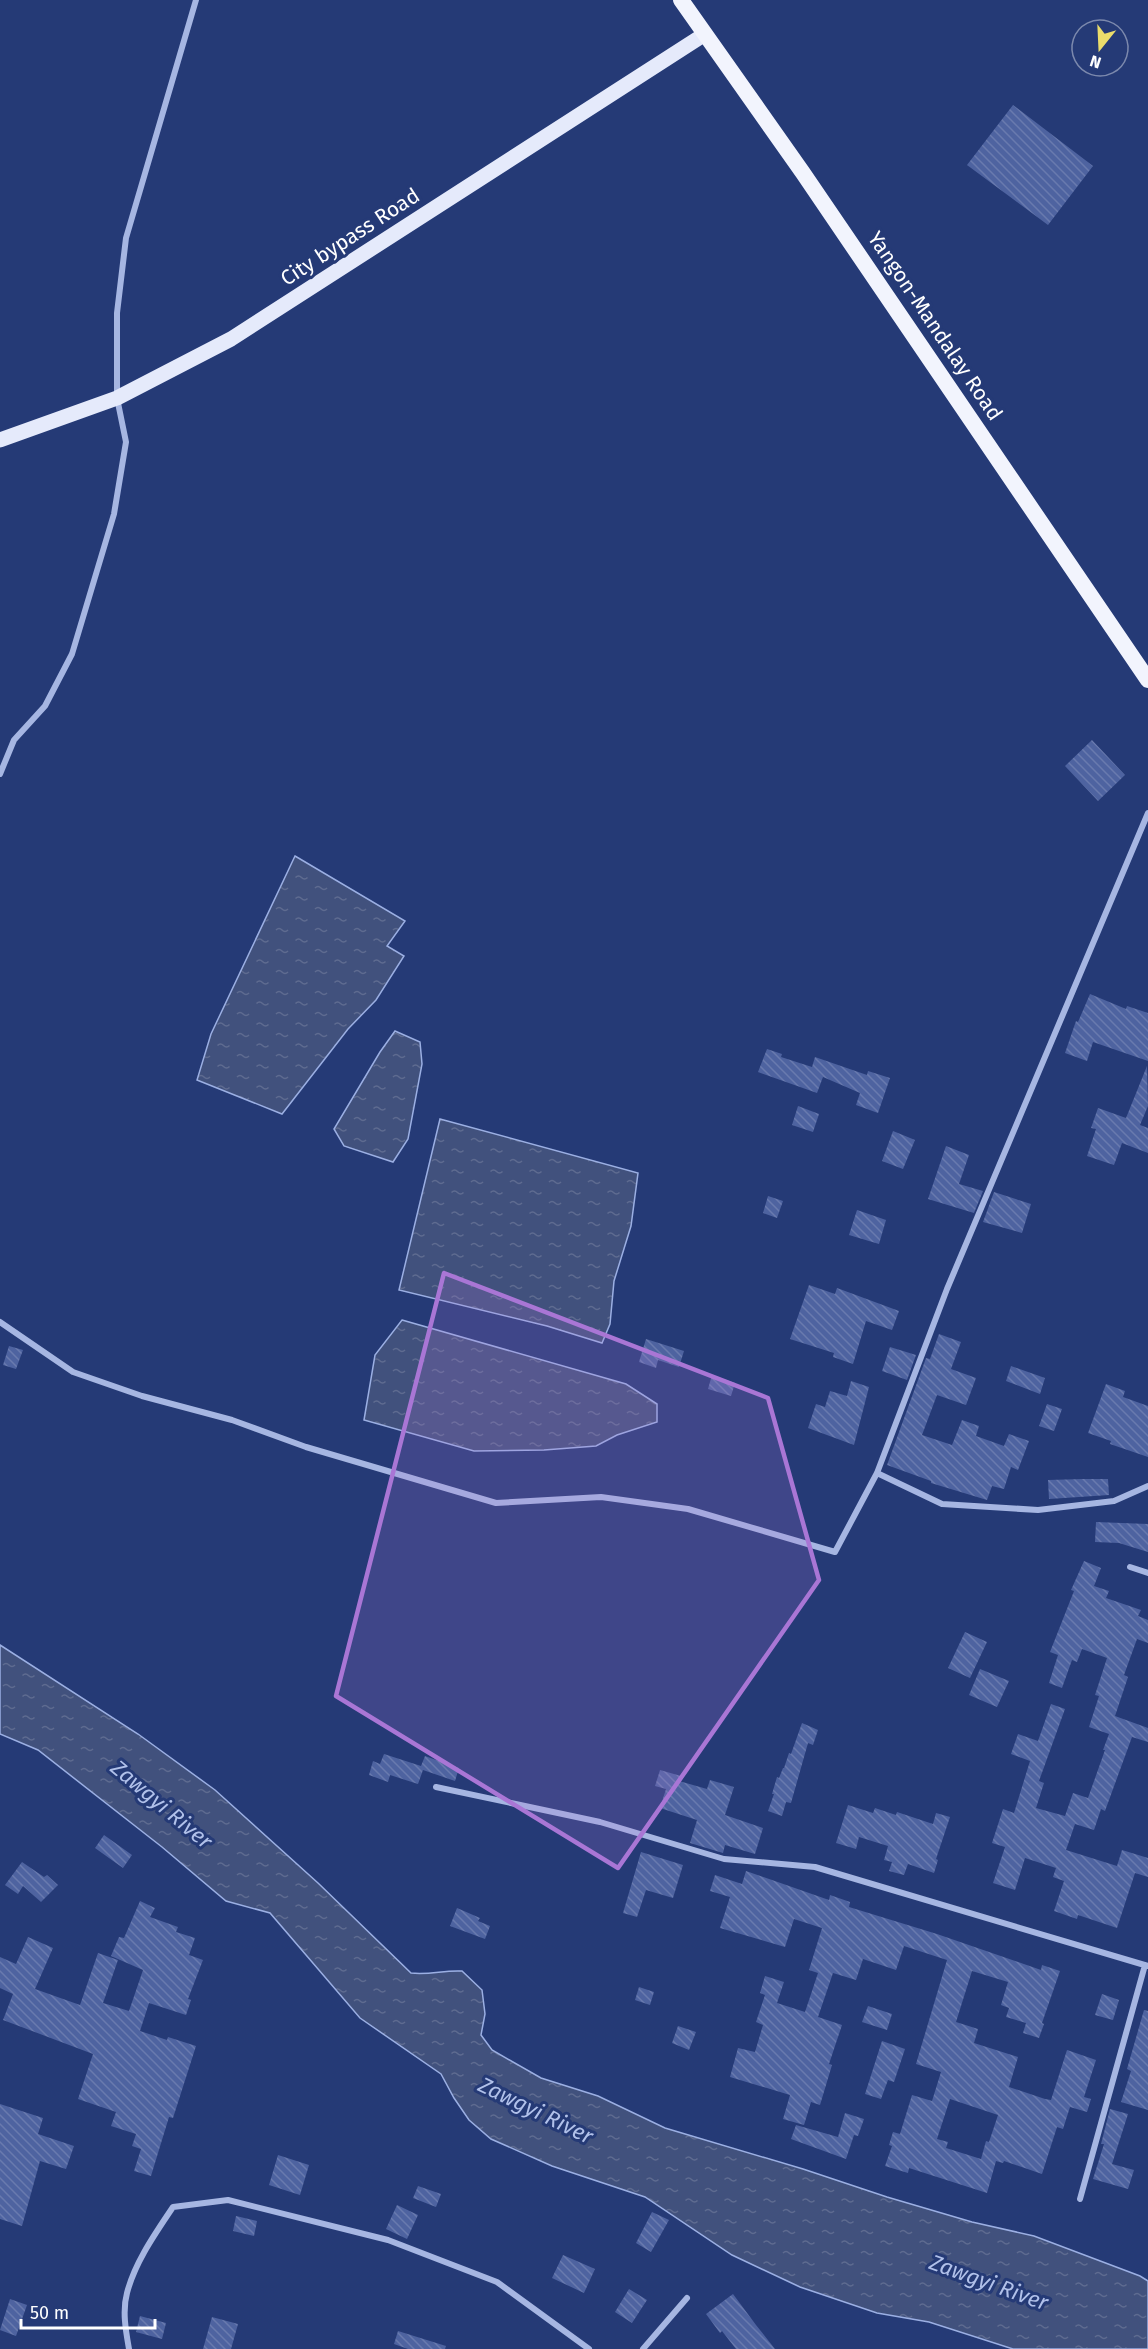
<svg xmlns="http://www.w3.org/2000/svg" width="1148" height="2349" font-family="'Fira Sans',sans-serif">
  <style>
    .water { fill: url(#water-ripples); stroke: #9bafe3; stroke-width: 1.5 }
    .building { fill: url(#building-back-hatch); fill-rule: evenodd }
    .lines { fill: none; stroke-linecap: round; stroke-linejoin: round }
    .minor { stroke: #a6b6e2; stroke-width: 6 }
    .primary { stroke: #e5eafb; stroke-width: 15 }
    .trunk { stroke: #f2f4fd; stroke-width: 16 }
    .marked { fill: #a976d5; fill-opacity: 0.2; stroke: #a976d5; stroke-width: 4.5; stroke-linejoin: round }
    .labels { text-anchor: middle; stroke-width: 6; stroke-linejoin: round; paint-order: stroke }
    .street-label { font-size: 21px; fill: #fff; stroke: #253a76 }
    .water-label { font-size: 22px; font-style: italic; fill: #b1c1ea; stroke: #253a76 }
  </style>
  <defs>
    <pattern id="water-ripples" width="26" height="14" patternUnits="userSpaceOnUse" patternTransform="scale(1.5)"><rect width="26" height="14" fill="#41517d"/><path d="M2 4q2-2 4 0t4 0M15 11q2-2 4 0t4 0" fill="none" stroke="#5e6b90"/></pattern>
    <pattern id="building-back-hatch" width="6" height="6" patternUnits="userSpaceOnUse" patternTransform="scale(1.5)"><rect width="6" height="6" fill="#4e63a0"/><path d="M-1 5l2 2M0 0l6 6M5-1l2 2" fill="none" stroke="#697aae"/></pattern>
  </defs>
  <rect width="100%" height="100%" fill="#253a76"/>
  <path class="water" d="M 295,856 L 405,921 L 387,946 L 404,956 L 376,1000 L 348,1029 L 282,1114 L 197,1080 L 211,1034 Z
    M 395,1031 L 420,1042 L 422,1064 L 408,1139 L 393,1162 L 344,1146 L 334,1129 L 380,1052 Z
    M 440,1119 L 638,1173 L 631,1226 L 614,1281 L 610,1324 L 602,1343 L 547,1326 L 399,1290 Z
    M 402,1320 L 626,1384 L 657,1404 L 657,1422 L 617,1435 L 596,1446 L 544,1450 L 474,1451 L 364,1420 L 375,1355 Z
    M 0,1645 L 138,1734 L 215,1790 L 318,1883 L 411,1973 C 431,1975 443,1970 462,1971 L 482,1990 L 485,2014 L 481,2035 L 492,2050 L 541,2078 L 598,2096 L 665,2128 L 803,2169 L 887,2197 L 972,2222 L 1034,2236 L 1140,2276 L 1148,2281 L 1148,2349 L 1013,2349 L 929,2322 L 877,2313 L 800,2287 L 732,2255 L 645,2197 L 552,2166 L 491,2139 L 469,2120 L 454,2098 L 441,2074 L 360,2018 L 270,1913 L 226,1901 L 162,1847 L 38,1750 L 0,1734 Z"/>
  <path class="building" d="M 1013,105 L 1093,166 L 1048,225 L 967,165 Z
    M 1092,740 L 1125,775 L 1098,801 L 1065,766 Z
    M 1090,994 L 1126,1009 L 1127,1006 L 1148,1013 L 1148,1061 L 1093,1042 L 1087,1061 L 1065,1053 L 1076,1021 L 1078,1022 Z
    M 767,1049 L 782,1054 L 781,1057 L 812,1067 L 815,1057 L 867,1075 L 868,1071 L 890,1078 L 878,1113 L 856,1105 L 860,1093 L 823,1077 L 817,1093 L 758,1072 Z
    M 1147,1066 L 1148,1106 L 1140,1125 L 1148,1128 L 1148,1153 L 1122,1143 L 1114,1165 L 1087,1156 L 1096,1129 L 1091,1128 L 1098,1108 L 1126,1118 Z
    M 798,1106 L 819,1114 L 813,1132 L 792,1125 Z
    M 893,1131 L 915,1140 L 903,1169 L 882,1161 Z
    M 946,1146 L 969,1155 L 959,1184 L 983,1191 L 974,1213 L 928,1199 Z
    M 994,1192 L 1031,1204 L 1022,1233 L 983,1222 Z
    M 768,1196 L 783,1201 L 777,1218 L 763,1213 Z
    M 857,1210 L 886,1220 L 879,1244 L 849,1235 Z
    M 809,1285 L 835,1294 L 837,1288 L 899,1311 L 892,1330 L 866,1321 L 853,1364 L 833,1357 L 834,1353 L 790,1339 Z
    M 939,1334 L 961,1342 L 951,1369 L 976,1378 L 966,1405 L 937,1395 L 922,1435 L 952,1445 L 962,1420 L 979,1426 L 976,1436 L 1004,1446 L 1009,1434 L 1029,1441 L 1018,1470 L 1011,1467 L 1004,1489 L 992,1486 L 987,1500 L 931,1483 L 931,1481 L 887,1465 L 926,1358 L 930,1359 Z
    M 646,1339 L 684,1351 L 679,1367 L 658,1360 L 656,1368 L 639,1362 Z
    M 9,1346 L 23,1350 L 16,1369 L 3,1365 Z
    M 890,1347 L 916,1355 L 907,1380 L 882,1371 Z
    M 1011,1366 L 1045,1378 L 1040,1394 L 1006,1381 Z
    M 712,1375 L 735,1383 L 731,1396 L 708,1389 Z
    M 851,1381 L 869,1387 L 854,1445 L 808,1428 L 816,1404 L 825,1407 L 830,1391 L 847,1396 Z
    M 1106,1384 L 1125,1391 L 1123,1397 L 1148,1406 L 1148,1457 L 1110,1444 L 1111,1441 L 1088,1433 Z
    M 1047,1404 L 1062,1409 L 1054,1431 L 1039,1426 Z
    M 1083,1479 L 1108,1479 L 1109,1495 L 1049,1499 L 1048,1480 Z
    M 1096,1522 L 1148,1524 L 1148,1552 L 1119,1543 L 1095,1542 Z
    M 1084,1561 L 1101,1568 L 1094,1586 L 1109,1591 L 1106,1598 L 1141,1610 L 1138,1616 L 1148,1620 L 1148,1643 L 1137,1639 L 1124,1675 L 1128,1677 L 1115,1716 L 1148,1728 L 1148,1742 L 1132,1737 L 1105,1811 L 1101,1809 L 1094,1830 L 1075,1824 L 1066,1850 L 1117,1866 L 1122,1850 L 1148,1858 L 1148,1877 L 1135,1873 L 1117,1928 L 1078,1915 L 1077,1919 L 1054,1911 L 1064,1881 L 1053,1877 L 1056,1868 L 1025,1858 L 1015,1890 L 993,1883 L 1005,1847 L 992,1843 L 1003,1809 L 1014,1813 L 1030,1761 L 1011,1754 L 1018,1734 L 1038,1741 L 1051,1704 L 1065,1709 L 1039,1781 L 1044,1783 L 1036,1808 L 1065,1816 L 1073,1793 L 1088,1798 L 1105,1750 L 1103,1750 L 1109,1734 L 1089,1727 L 1099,1696 L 1095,1695 L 1107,1658 L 1082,1649 L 1077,1662 L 1072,1660 L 1062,1688 L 1049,1683 L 1058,1655 L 1050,1652 L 1074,1591 L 1071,1590 Z
    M 965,1632 L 987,1642 L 970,1678 L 948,1668 Z
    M 980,1669 L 1009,1681 L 997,1707 L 969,1695 Z
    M 802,1723 L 818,1730 L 813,1745 L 808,1743 L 791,1803 L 786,1802 L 782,1816 L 768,1811 L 774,1794 L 772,1794 L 777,1777 L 779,1778 L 783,1768 L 784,1768 L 789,1753 L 791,1754 Z
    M 384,1754 L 421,1766 L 425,1756 L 459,1768 L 455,1781 L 423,1770 L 418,1784 L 390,1775 L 388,1782 L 369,1775 L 373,1761 L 380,1764 Z
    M 660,1770 L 681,1776 L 679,1781 L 707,1789 L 710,1780 L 734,1787 L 725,1815 L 763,1828 L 755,1854 L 725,1845 L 723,1853 L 690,1843 L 697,1820 L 660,1808 L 666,1789 L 655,1786 Z
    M 848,1805 L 873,1813 L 875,1808 L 896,1815 L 897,1812 L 933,1824 L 936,1813 L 950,1817 L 936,1859 L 938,1860 L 934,1873 L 908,1864 L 904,1875 L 889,1871 L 892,1862 L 884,1860 L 888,1846 L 859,1837 L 856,1849 L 836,1843 Z
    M 104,1835 L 132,1855 L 123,1868 L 95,1848 Z
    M 641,1852 L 683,1865 L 673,1898 L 646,1890 L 637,1917 L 623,1913 Z
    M 22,1862 L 44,1877 L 47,1875 L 58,1885 L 41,1902 L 23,1886 L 18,1894 L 5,1885 Z
    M 746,1871 L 829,1900 L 830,1895 L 850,1902 L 849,1907 L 937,1934 L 1041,1970 L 1042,1965 L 1060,1971 L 1042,2023 L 1044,2024 L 1039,2038 L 1023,2033 L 1026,2023 L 1006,2017 L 1009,2008 L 1001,2005 L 1008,1982 L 972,1971 L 956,2022 L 978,2029 L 974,2043 L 1018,2057 L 1009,2087 L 1045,2099 L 1051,2100 L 1067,2050 L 1096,2060 L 1084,2097 L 1091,2099 L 1087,2112 L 1070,2107 L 1063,2129 L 1057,2127 L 1042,2174 L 1004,2161 L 1003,2163 L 996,2161 L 987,2193 L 909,2168 L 908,2173 L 885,2166 L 892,2146 L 889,2145 L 893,2132 L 900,2134 L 912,2095 L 932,2101 L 941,2072 L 916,2064 L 947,1960 L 904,1946 L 896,1970 L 863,1959 L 856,1980 L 833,1973 L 818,2017 L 842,2025 L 829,2064 L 832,2065 L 820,2105 L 811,2102 L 804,2125 L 783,2119 L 790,2095 L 730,2077 L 738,2048 L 755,2052 L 763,2025 L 756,2022 L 765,1995 L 760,1993 L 765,1976 L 784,1982 L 777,2003 L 805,2012 L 818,1973 L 809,1970 L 822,1928 L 794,1919 L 785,1947 L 720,1928 L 730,1897 L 710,1891 L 715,1875 L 742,1884 ZM 950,2099 L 998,2115 L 989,2142 L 986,2141 L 981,2159 L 946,2148 L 948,2142 L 937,2139 Z
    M 140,1901 L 155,1908 L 150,1917 L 178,1927 L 176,1932 L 195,1938 L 189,1955 L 203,1960 L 188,1999 L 191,2000 L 186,2015 L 149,2003 L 140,2031 L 167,2040 L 168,2037 L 196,2046 L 173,2118 L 169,2117 L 151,2176 L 134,2171 L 141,2149 L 132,2146 L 136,2134 L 111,2126 L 116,2112 L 78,2099 L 93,2054 L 3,2020 L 13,1994 L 0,1988 L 0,1957 L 16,1964 L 28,1937 L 53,1948 L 35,1989 L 80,2005 L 98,1953 L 118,1960 L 103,2003 L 129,2011 L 143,1970 L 111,1956 L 119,1937 L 124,1938 Z
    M 457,1908 L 480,1918 L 478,1921 L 490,1926 L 485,1939 L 450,1926 Z
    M 639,1987 L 654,1992 L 650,2005 L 635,2000 Z
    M 1102,1994 L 1119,2000 L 1113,2020 L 1095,2015 Z
    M 868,2006 L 892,2014 L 887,2030 L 862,2022 Z
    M 1144,2010 L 1148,2011 L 1148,2110 L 1121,2102 L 1131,2071 L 1127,2069 Z
    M 678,2026 L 696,2032 L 689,2050 L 672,2043 Z
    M 882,2041 L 905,2049 L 894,2082 L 888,2080 L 881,2099 L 865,2094 Z
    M 0,2104 L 43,2118 L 38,2134 L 74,2146 L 66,2169 L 40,2161 L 22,2226 L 0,2219 Z
    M 1110,2109 L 1128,2114 L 1112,2164 L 1134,2170 L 1128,2189 L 1093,2179 L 1104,2144 L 1101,2144 Z
    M 845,2113 L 864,2119 L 858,2136 L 854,2135 L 846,2159 L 791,2139 L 796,2125 L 838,2137 Z
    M 278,2155 L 309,2165 L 300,2195 L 269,2185 Z
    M 418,2186 L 441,2194 L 436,2207 L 413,2198 Z
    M 397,2205 L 418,2215 L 407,2239 L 386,2229 Z
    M 652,2212 L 669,2220 L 651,2252 L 636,2243 Z
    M 236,2216 L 257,2221 L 254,2236 L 233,2231 Z
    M 563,2255 L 595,2269 L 584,2293 L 552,2278 Z
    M 629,2289 L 647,2300 L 632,2323 L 615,2312 Z
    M 733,2294 L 756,2325 L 775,2349 L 736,2349 L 722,2331 L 720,2333 L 706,2314 Z
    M 10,2299 L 27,2305 L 16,2336 L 0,2330 Z
    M 140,2316 L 166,2323 L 162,2339 L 136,2332 Z
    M 212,2317 L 238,2324 L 231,2349 L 203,2349 Z
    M 398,2331 L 446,2346 L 445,2349 L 408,2349 L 394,2344 Z"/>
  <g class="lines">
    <path class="minor" d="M 0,774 L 14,740 L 45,706 L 72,654 L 114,514 L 126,442 L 117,398 L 117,313 L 126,238 L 196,0
      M 0,1322 L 73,1372 L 142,1396 L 232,1420 L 306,1447 L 496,1503 L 601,1497 L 688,1509 L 835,1552 L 877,1473 L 947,1289 L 1148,813
      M 877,1473 L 942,1504 L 1038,1510 L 1114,1501 L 1148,1486
      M 1130,1567 L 1148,1573
      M 436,1787 L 600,1822 L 724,1859 L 815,1867 L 1148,1966
      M 1080,2199 L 1145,1965
      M 129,2349 C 126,2332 122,2311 127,2293 C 135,2262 155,2234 173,2207 L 228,2200 L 388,2240 L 497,2282 L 589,2349
      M 643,2349 L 687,2298"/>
    <path class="primary" d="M 0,440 L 117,398 L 231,339 L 705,34"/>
    <path class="trunk" d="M 681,0 L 803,173 L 1148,680"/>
  </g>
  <path class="marked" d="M 444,1273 L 768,1398 L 819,1580 L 618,1868 L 336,1696 Z"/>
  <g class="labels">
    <g class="street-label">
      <text transform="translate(350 237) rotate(-33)" y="7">City bypass Road</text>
      <text transform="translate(935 326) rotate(56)" y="7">Yangon-Mandalay Road</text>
    </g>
    <g class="water-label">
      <text transform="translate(162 1804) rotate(40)" y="8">Zawgyi River</text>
      <text transform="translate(536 2110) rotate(26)" y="8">Zawgyi River</text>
      <text transform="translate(989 2282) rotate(20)" y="8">Zawgyi River</text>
    </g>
  </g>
  <g transform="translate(1100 48) rotate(198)"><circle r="28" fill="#253a76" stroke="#7c89ad" stroke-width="1.5"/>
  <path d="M0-4.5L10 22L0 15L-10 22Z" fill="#ebdd6b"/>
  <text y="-9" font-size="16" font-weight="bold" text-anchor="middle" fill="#ffffff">N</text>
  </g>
  <path d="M21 2319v9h134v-9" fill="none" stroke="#ffffff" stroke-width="3"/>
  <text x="30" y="2319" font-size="18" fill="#ffffff" stroke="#253a76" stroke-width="4.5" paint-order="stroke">50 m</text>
</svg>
